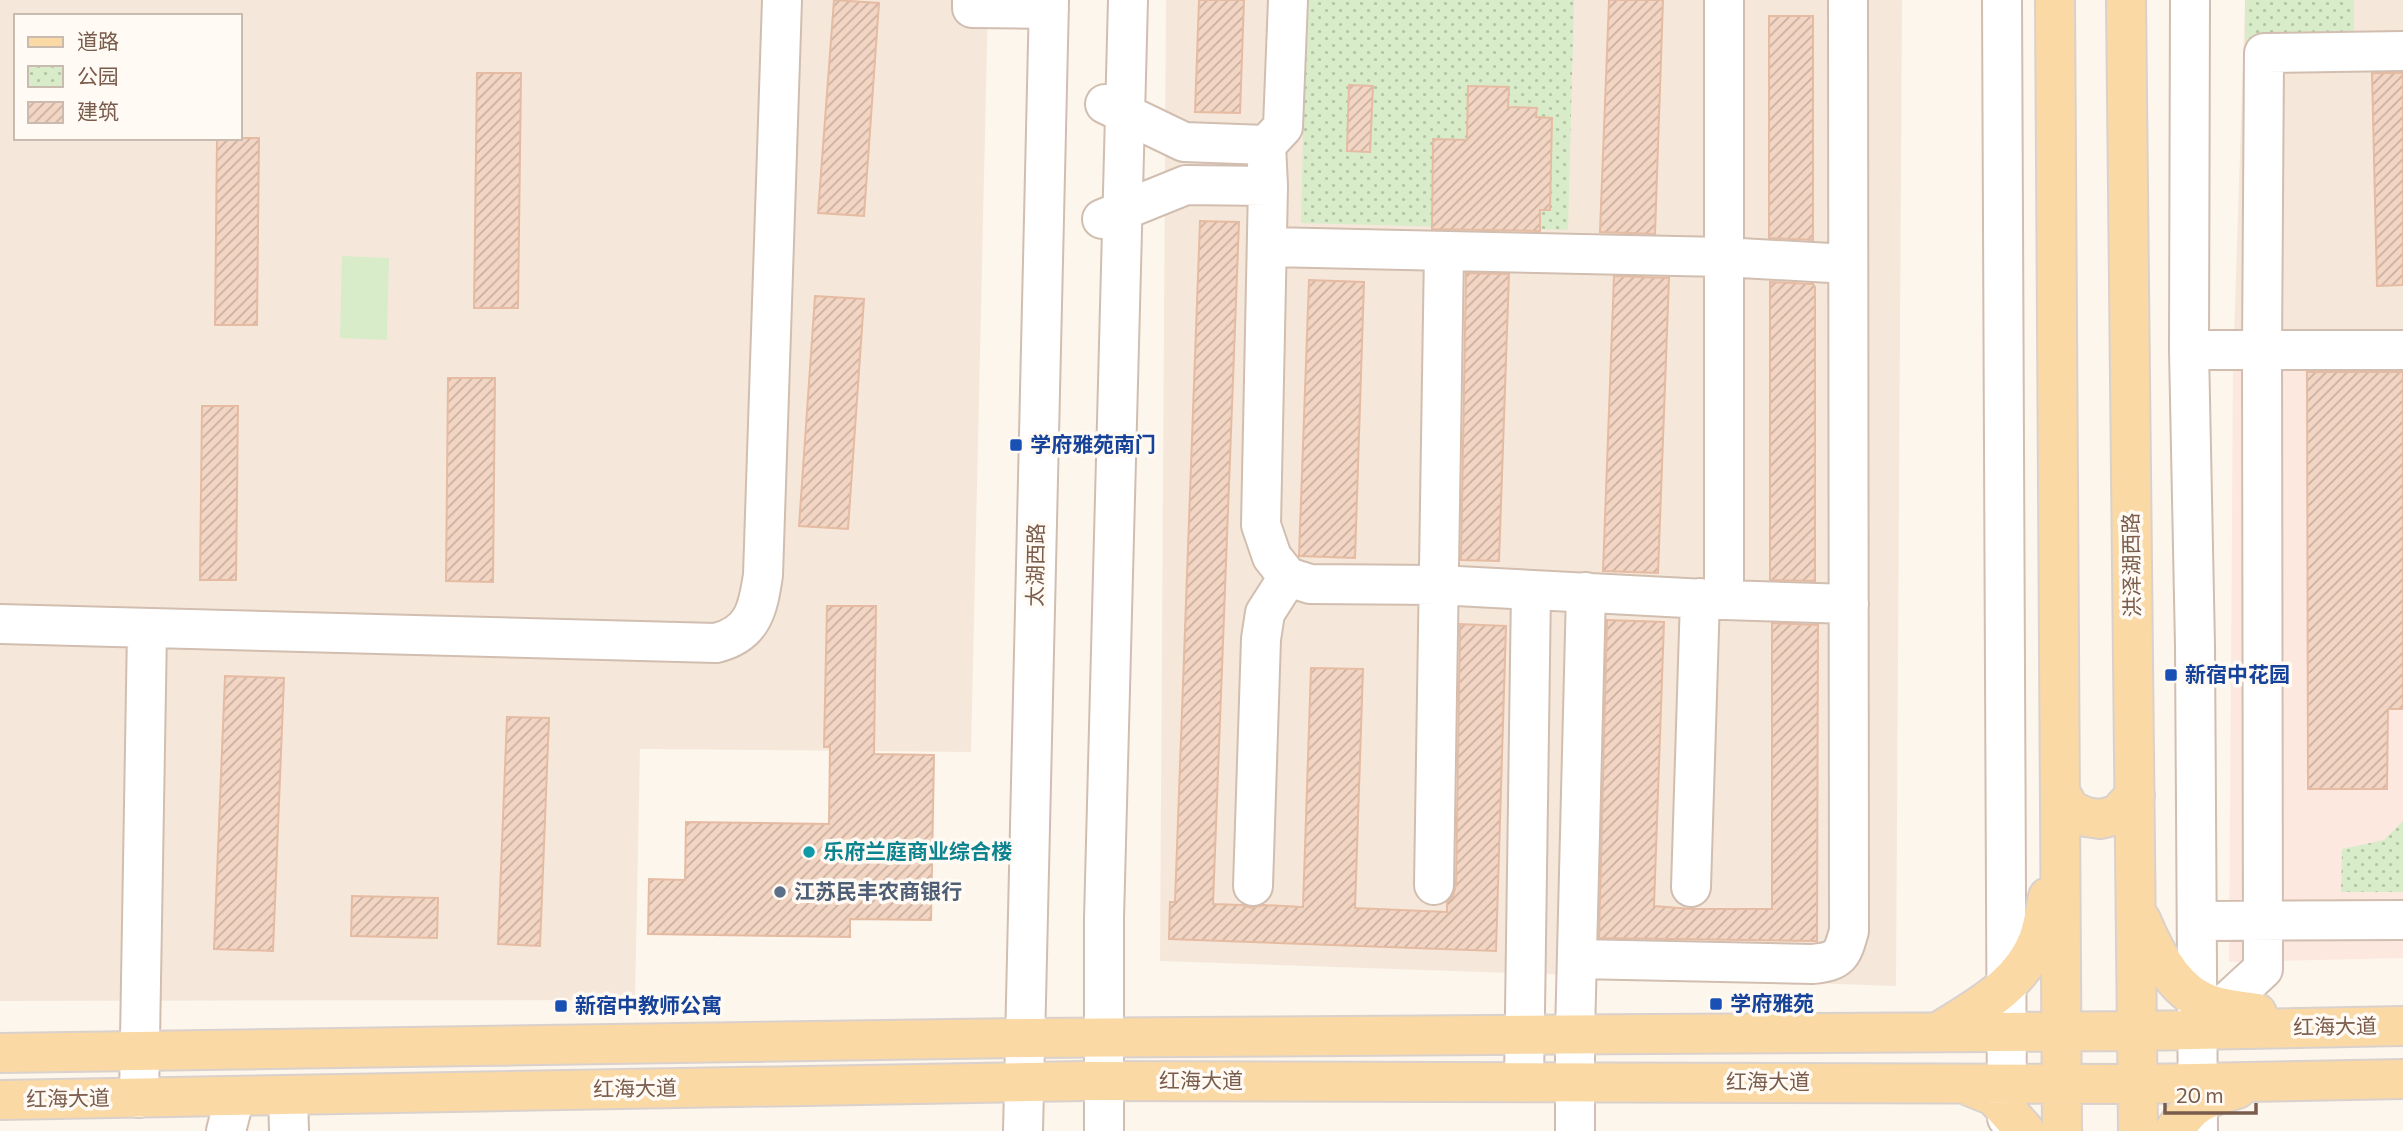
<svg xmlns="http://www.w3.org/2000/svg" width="2403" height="1131" font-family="Commissioner,'Noto Sans SC',sans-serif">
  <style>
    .residential { fill: #f5e8da; fill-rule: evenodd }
    .commercial { fill: #fde8e0 }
    .park { fill: url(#park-dots) }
    .pitch { fill: #d8ecc9 }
    .building { fill: url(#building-hatch); stroke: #e6bba3; stroke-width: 2 }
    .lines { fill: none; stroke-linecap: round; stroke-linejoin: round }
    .minor-casing { stroke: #d1beb0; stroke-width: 42 }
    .major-casing { stroke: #dad1cd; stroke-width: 42 }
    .minor { stroke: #fff; stroke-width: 38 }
    .major { stroke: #fbd9a5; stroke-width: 38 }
    .transit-dot { fill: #1a4fb4; stroke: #fffaf3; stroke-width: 2.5 }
    .culture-dot { fill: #0f9aa8; stroke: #fffaf3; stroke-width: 2.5 }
    .service-dot { fill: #5c6f8a; stroke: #fffaf3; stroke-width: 2.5 }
    .labels { text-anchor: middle; stroke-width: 7; stroke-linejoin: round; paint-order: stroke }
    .transit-label { font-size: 21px; font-weight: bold; fill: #164399; stroke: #fffaf3; text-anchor: start }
    .street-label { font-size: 21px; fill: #7a5c4d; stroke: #fffaf3 }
    .culture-label { font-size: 21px; font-weight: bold; fill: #0d838f; stroke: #fffaf3; text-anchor: start }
    .service-label { font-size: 21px; font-weight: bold; fill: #4e5e75; stroke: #fffaf3; text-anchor: start }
  </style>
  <defs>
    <pattern id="park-dots" width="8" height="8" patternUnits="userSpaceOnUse" patternTransform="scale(1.75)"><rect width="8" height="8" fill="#d8ecc9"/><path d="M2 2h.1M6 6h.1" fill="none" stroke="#b4c2a5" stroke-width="1.8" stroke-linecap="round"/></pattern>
    <pattern id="building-hatch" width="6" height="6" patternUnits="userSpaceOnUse" patternTransform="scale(1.75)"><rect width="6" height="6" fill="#f3d5c3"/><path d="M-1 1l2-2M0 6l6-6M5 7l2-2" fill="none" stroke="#cab0a1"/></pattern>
  </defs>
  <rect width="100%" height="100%" fill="#fdf6ec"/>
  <path class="residential" d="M 0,0 L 988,0 L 971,752 L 640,749 L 635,1000 L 0,1001 ZM 16,16 L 240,16 L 240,138 L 16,138 Z
    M 1166,0 L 1902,0 L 1896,986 L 1160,961 Z
    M 2245,0 L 2403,0 L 2403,367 L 2233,368 Z"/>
  <path class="commercial" d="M 2403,367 L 2403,958 L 2229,962 L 2233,368 Z"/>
  <path class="park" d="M 1306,0 L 1574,0 L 1568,230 L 1301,223 Z
    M 2245,0 L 2354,0 L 2354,43 L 2245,44 Z
    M 2403,821 L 2403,892 L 2341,892 L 2342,849 L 2384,840 Z"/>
  <path class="pitch" d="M 342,256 L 389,258 L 387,340 L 340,338 Z"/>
  <path class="building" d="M 834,0 L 879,3 L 864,216 L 818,213 Z
    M 1199,0 L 1244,0 L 1240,113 L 1195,112 Z
    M 1609,0 L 1663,0 L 1655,234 L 1600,232 Z
    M 1769,16 L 1813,16 L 1813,240 L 1769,238 Z
    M 477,73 L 521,73 L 518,308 L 474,308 Z
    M 2372,73 L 2403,73 L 2403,285 L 2377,286 Z
    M 1349,85 L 1373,86 L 1370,152 L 1347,151 Z
    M 1468,86 L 1509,87 L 1508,107 L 1537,108 L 1536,117 L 1552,118 L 1550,210 L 1540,210 L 1540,231 L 1432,229 L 1433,139 L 1467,140 Z
    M 217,138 L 259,138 L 257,325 L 215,325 Z
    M 1200,221 L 1239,222 L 1213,904 L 1242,905 L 1252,908 L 1263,905 L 1303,907 L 1311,668 L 1363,669 L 1355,908 L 1447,912 L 1447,902 L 1453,896 L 1456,885 L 1460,624 L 1506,626 L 1496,951 L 1169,939 L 1170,902 L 1175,902 Z
    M 1466,273 L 1509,274 L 1499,561 L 1461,560 Z
    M 1614,276 L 1669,278 L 1658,573 L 1603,571 Z
    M 1309,280 L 1364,282 L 1355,558 L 1299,556 Z
    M 1770,282 L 1813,284 L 1815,287 L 1815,581 L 1770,580 Z
    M 815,296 L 864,299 L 848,529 L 799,526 Z
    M 2307,372 L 2403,372 L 2403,709 L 2388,709 L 2387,789 L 2308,789 Z
    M 448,378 L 495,378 L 493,582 L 446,581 Z
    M 202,406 L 238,406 L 236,580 L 200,580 Z
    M 827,606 L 876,606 L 874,754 L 934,755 L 931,920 L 850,919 L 850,937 L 648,934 L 649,879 L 685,880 L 686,822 L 829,824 L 830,747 L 824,747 Z
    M 1607,620 L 1664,622 L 1654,906 L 1691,909 L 1772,909 L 1772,623 L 1818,625 L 1817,941 L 1599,938 Z
    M 225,676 L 284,678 L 273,951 L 214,949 Z
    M 507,717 L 549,718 L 540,946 L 498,944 Z
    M 352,896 L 438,898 L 437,938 L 351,936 Z"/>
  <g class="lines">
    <g class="minor-casing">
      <path id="minor" d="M 972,0 L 972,8 L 1049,9
        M 1288,0 L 1283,127 L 1266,145 L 1268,186 L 1261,525 L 1272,557 L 1288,577 L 1310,584 L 1438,585 L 1724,600 L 1724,0
        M 2002,0 L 2007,1118
        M 2190,0 L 2189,350 L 2195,646 L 2198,1131
        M 1105,104 L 1184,142 L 1266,145
        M 1102,219 L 1186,185 L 1268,186
        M 1267,247 L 1723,257 L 1848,264
        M 2189,350 L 2403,350
        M 1724,600 L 1849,604
        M 0,624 L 716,643 C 753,634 758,609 763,575 L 782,0
        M 1434,885 L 1444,251
        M 1253,886 L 1261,639 L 1265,613 L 1288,577
        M 1691,887 L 1700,598
        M 2197,921 L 2403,920
        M 1577,959 L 1813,964 C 1840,961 1842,956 1849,931 L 1848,0
        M 2201,1026 L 2263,969 L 2262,351 L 2264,53 L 2403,51
        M 1524,1082 L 1531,590
        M 288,1095 L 289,1131
        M 139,1098 L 147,630
        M 226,1131 L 235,1096
        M 1023,1131 L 1049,0
        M 1104,1131 L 1104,919 L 1128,0
        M 1575,1131 L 1575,1034 L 1586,592"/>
    </g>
    <g class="major-casing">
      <path id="major" d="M 2055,0 L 2062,1131
        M 2126,0 L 2138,1131
        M 2060,792 L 2070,810 L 2086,817 L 2100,819 L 2117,815 L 2135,795
        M 2141,920 C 2153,948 2170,984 2198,999 C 2215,1009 2238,1010 2257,1013
        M 1940,1031 C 1978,1007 2021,985 2038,940 C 2043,926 2045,911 2048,897
        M 0,1053 L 1025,1038 L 2137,1031 L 2403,1026
        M 1964,1084 L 1994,1096 L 2025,1131
        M 0,1100 L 1083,1081 L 2138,1084 L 2403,1079
        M 2174,1131 C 2193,1101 2204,1099 2237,1089"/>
    </g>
    <use href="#minor" class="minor"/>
    <use href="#major" class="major"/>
  </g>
  <g class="transit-dot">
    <rect x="1009" y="438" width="14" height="14" rx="3.5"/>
    <rect x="2164" y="668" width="14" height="14" rx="3.5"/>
    <rect x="1709" y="997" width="14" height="14" rx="3.5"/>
    <rect x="554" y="999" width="14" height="14" rx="3.5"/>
  </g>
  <circle class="culture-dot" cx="809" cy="852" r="7"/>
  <circle class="service-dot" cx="780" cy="892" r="7"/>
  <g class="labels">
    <g class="transit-label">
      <text x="1030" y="452">学府雅苑南门</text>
      <text x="2185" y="682">新宿中花园</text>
      <text x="1730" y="1011">学府雅苑</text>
      <text x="575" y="1013">新宿中教师公寓</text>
    </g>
    <g class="street-label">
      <text transform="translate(1036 565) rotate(-89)" y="7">太湖西路</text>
      <text transform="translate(2132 565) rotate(-91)" y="7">洪泽湖西路</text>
      <text transform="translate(2335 1027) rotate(-1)" y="7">红海大道</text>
      <text x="1201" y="1088">红海大道</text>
      <text x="1768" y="1089">红海大道</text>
      <text transform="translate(635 1089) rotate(-1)" y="7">红海大道</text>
      <text transform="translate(68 1099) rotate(-1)" y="7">红海大道</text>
    </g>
    <g class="culture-label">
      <text x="823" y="859">乐府兰庭商业综合楼</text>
    </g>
    <g class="service-label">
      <text x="794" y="899">江苏民丰农商银行</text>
    </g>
  </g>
  <rect x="14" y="14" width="228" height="126" fill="#fffaf3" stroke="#cabbb1" stroke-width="2"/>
  <rect x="28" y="37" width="35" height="10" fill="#fbd9a5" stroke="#cabbb1" stroke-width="2"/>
  <text x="77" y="49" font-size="21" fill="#7a5c4d">道路</text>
  <rect x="28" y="66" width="35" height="21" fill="url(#park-dots)" stroke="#cabbb1" stroke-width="2"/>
  <text x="77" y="84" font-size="21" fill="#7a5c4d">公园</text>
  <rect x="28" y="102" width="35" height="21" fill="url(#building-hatch)" stroke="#cabbb1" stroke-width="2"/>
  <text x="77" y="119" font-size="21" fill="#7a5c4d">建筑</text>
  <path d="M2165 1103v10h91v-10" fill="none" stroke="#7a5c4d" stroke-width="3.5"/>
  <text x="2176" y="1103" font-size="21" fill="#7a5c4d" stroke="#fffaf3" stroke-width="5" paint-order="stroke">20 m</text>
</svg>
